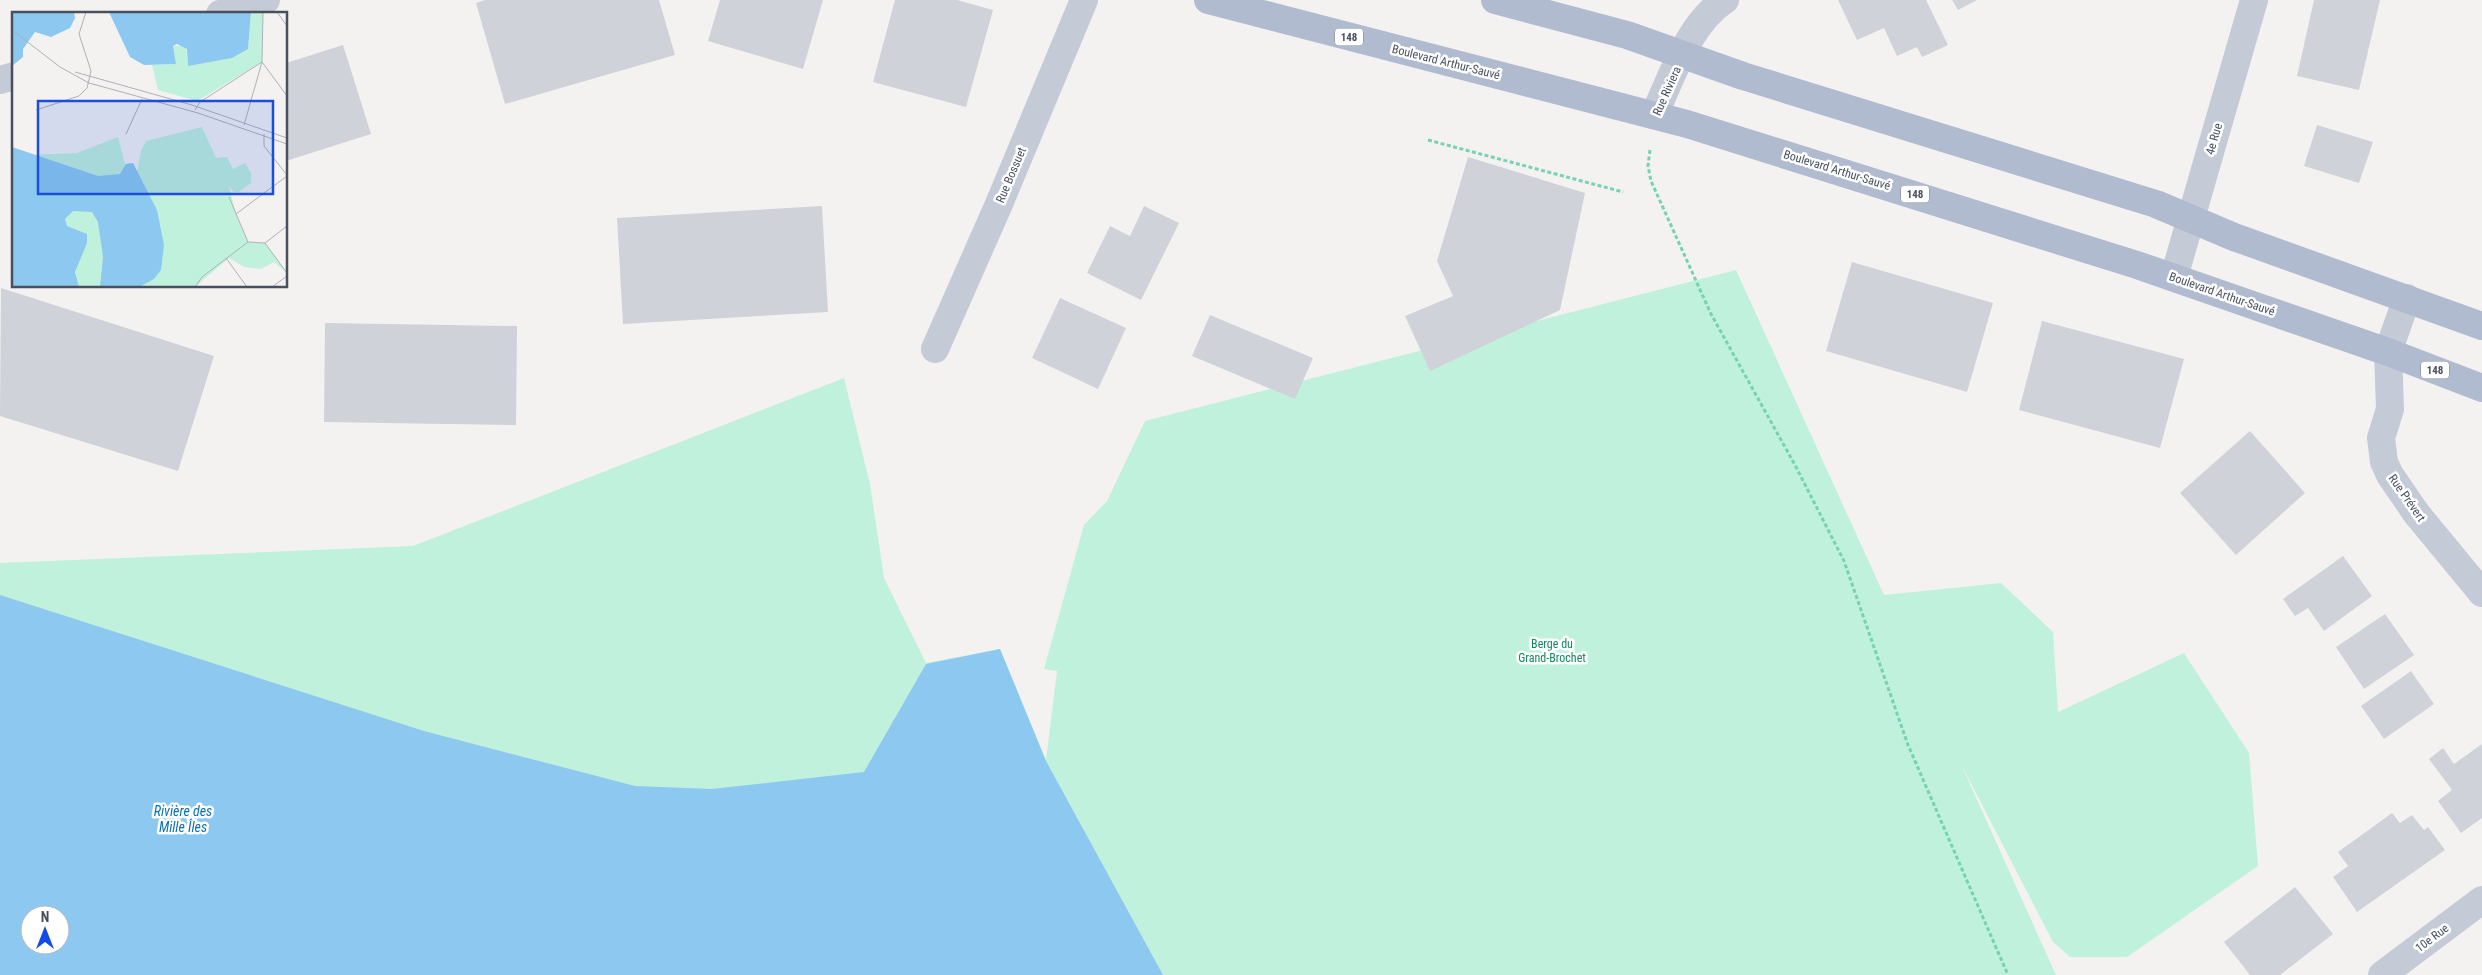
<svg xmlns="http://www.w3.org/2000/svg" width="2482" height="975" font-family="'Roboto Condensed',sans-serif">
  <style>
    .green { fill: #c0f1dc }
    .water { fill: #8cc8ef; fill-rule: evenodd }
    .building { fill: #d0d2d9 }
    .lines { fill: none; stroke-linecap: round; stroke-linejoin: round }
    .path { stroke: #76d1b5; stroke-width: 3; stroke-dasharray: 4 2.5; stroke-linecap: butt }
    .street { stroke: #c5cbd6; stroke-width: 28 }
    .primary { stroke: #b1bbd0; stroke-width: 28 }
    .labels { text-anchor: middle; stroke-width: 5; stroke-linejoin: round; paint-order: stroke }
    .shield { fill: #fff; stroke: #7f8490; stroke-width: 1 }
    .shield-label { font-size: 11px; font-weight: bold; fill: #485060 }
    .street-label { font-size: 12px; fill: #485060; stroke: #fff }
    .park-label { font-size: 12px; fill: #158562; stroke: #fff }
    .water-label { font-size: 14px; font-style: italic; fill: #086fb3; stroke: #fff }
    .inset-road { fill: none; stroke: #afb1b7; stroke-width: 1 }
    .view { fill: #1d4ed8; fill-opacity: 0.15; stroke: #1d4ed8; stroke-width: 2.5 }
    .inset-edge { fill: none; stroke: #485060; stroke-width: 2.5 }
  </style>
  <rect width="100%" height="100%" fill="#f4f2f1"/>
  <path class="green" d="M 1736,270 L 1884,595 L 2001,583 L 2053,632 L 2058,712 L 2184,653 L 2249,753 L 2258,866 L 2127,957 L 2070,957 L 2053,942 L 1961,764 L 2056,975 L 134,975 L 0,696 L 0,563 L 413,546 L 844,378 L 870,484 L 884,578 L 926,663 L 1000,649 L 1046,760 L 1057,671 L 1044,669 L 1084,525 L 1107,501 L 1145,421 Z"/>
  <path class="water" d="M 0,595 L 424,731 L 635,786 L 712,789 L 864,772 L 926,664 L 1000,649 L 1046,761 L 1163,975 L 0,975 ZM 30,915 L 60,915 L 60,945 L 30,945 Z"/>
  <path class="building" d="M 485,0 L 659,0 L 675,55 L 505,104 L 476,3 Z
    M 720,0 L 823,0 L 803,69 L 708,41 Z
    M 895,0 L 957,0 L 993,10 L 966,107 L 873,82 Z
    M 1838,0 L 1926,0 L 1948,45 L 1922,57 L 1917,47 L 1897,56 L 1884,28 L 1857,40 Z
    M 1952,0 L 1977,0 L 1958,10 Z
    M 2314,0 L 2380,0 L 2359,90 L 2297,76 Z
    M 343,45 L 371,134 L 286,161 L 286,63 Z
    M 2317,125 L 2373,142 L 2359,183 L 2304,166 Z
    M 1468,157 L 1585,193 L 1560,310 L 1430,371 L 1405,316 L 1453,296 L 1437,261 Z
    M 822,206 L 828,312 L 623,324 L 617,218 Z
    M 1144,206 L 1179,223 L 1141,300 L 1087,273 L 1110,226 L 1130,236 Z
    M 1852,262 L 1993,303 L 1967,392 L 1826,351 Z
    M 1,288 L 214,356 L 178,471 L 0,416 Z
    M 1060,298 L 1126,328 L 1098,389 L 1032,358 Z
    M 1210,315 L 1313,358 L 1295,399 L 1192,356 Z
    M 2042,321 L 2184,359 L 2160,448 L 2019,410 Z
    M 325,323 L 517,326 L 516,425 L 324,422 Z
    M 2250,431 L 2305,493 L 2236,555 L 2180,493 Z
    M 2343,556 L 2372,596 L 2324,631 L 2308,608 L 2295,616 L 2283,599 Z
    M 2385,614 L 2414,655 L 2364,689 L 2336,647 Z
    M 2411,671 L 2434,704 L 2384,739 L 2361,706 Z
    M 2482,744 L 2482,818 L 2461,833 L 2438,801 L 2452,790 L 2429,759 L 2443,748 L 2454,764 Z
    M 2392,813 L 2400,823 L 2412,815 L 2424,830 L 2428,827 L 2445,850 L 2357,912 L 2333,877 L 2348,866 L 2338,852 Z
    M 2295,887 L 2333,934 L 2280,975 L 2250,975 L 2224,942 Z"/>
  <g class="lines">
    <path class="path" d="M 1428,140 L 1623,192
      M 1650,150 L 1648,166 L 1651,181 L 1711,314 L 1795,465 L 1844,561 L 1908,745 L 2008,975"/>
    <path class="street" d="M 220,14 L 266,0
      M 0,80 L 14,76
      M 1654,115 C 1672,77 1689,23 1725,0
      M 2174,277 L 2254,0
      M 2407,298 L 2388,352 L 2390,409 L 2381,438 L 2384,462 L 2390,475 L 2416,513 L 2482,593
      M 935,349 L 999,204 L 1084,0
      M 2382,975 L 2482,900"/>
    <path class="primary" d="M 1208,0 L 1687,124 L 2137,265 L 2388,352 L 2482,388
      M 1495,0 L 1627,35 L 1743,76 L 2156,204 L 2234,237 L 2482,326"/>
  </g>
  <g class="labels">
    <g class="shield">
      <rect x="1335" y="28.5" width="28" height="17" rx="4"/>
      <rect x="1901" y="185.5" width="28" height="17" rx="4"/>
      <rect x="2421" y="361.5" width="28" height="17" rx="4"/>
    </g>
    <g class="shield-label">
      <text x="1349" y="41">148</text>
      <text x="1915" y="198">148</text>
      <text x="2435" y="374">148</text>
    </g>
    <g class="street-label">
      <text transform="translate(1446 62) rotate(14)" y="4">Boulevard Arthur-Sauvé</text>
      <text transform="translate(1667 91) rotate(-66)" y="4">Rue Riviera</text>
      <text transform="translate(2214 139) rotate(-74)" y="4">4e Rue</text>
      <text transform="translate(1837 170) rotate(17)" y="4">Boulevard Arthur-Sauvé</text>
      <text transform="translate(1011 175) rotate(-67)" y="4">Rue Bossuet</text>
      <text transform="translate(2222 294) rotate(19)" y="4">Boulevard Arthur-Sauvé</text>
      <text transform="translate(2407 498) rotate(55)" y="4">Rue Prévert</text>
      <text transform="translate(2432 938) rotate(-37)" y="4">10e Rue</text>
    </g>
    <g class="park-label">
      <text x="1552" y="648">Berge du<tspan x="1552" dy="14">Grand-Brochet</tspan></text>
    </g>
    <g class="water-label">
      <text x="183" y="816">Rivière des<tspan x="183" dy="16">Mille Îles</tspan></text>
    </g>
  </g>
  <g transform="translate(12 12)">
    <rect width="275" height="275" fill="#f4f2f1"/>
    <path d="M 239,0 L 251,0 L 250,50 L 185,89 L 146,78 L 140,53 L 164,52 L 161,34 L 174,34 L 176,54 L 236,37 ZM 190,115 L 204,146 L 215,145 L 221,157 L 233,151 L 239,161 L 239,171 L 227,180 L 222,180 L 217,174 L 224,202 L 236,230 L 253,231 L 275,261 L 262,250 L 249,257 L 232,255 L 217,246 L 183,275 L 63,275 L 64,254 L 18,143 L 65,141 L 106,125 L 113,152 L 121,151 L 125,160 L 129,139 L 134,129 Z" fill="#c0f1dc"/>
    <path d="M 0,0 L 62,0 L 63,6 L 58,16 L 39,25 L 23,20 L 11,37 L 11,45 L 0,54 ZM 97,0 L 239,0 L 236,37 L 220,46 L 176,54 L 175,37 L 165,32 L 161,34 L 164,52 L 132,53 L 118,45 ZM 0,135 L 86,164 L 108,162 L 114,152 L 121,151 L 145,198 L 152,233 L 149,258 L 142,267 L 127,275 L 88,275 L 91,245 L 86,210 L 80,200 L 61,199 L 53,207 L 55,214 L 75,222 L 75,231 L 63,260 L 67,275 L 0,275 Z" fill="#8cc8ef"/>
    <path class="inset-road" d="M 265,0 L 275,14M 0,18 L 48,55 L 77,71 L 186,101 L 275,132M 250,50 L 275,84M 63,60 L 180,93 L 275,126M 24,98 L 67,84 L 75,76 L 79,59 L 67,22 L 74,0M 183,98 L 188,90 L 250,50 L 251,0M 232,113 L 250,50M 114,122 L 130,87M 252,122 L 252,134 L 275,163M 217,185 L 236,230M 224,202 L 275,164M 236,230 L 253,231M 253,231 L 275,261M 253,231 L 275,214M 214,246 L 235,275M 183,275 L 190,265 L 236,230M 260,275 L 275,264"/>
    <path class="view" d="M 26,89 L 261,89 L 261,182 L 26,182 Z"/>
    <rect width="275" height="275" class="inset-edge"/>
  </g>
  <g transform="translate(45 930)"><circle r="24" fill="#ffffff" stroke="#b6b9bf"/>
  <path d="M0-4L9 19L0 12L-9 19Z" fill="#134aeb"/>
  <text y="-8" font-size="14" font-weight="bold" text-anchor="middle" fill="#485060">N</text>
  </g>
</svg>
